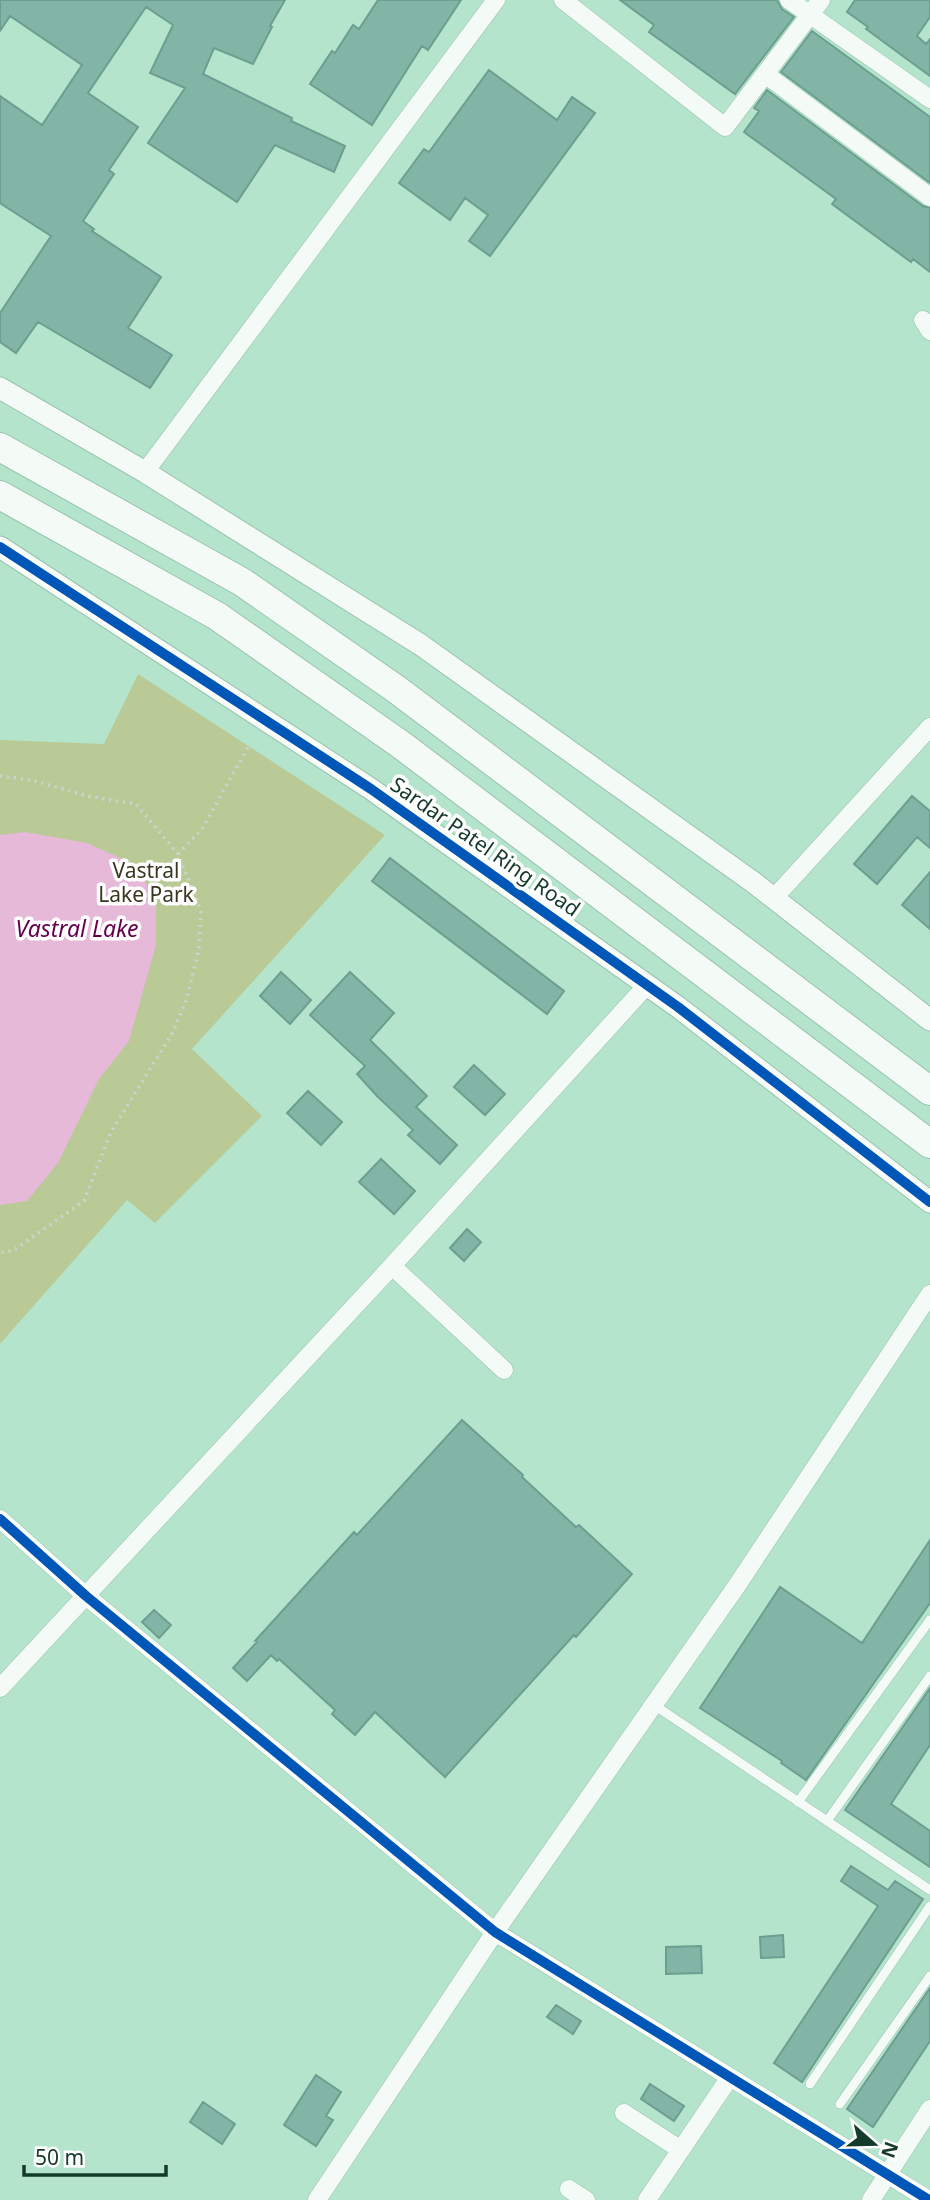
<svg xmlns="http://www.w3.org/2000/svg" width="930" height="2200" font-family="'Noto Sans',sans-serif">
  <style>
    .green { fill: #b9ca96 }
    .water { fill: #e6b9d8 }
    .building { fill: #82b5a6; stroke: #6c9f90; stroke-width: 2 }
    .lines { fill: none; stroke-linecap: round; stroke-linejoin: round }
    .service-casing { stroke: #99c1ae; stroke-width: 10 }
    .minor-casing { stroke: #99c1ae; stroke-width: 19 }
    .tertiary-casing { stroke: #99c1ae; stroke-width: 23 }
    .trunk-casing { stroke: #99c1ae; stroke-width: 30 }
    .path { stroke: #c8d8d0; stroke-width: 3.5; stroke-dasharray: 2 5; stroke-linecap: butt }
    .service { stroke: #f4fbf7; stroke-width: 9 }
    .minor { stroke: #f4fbf7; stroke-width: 18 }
    .tertiary { stroke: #f4fbf7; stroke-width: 21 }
    .trunk { stroke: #f4fbf7; stroke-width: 28 }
    .cycleway-casing { stroke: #fff; stroke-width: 15 }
    .cycleway { stroke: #0057b8; stroke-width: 10 }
    .labels { text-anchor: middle; stroke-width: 7; stroke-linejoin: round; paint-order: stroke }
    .street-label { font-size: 21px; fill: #143a29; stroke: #fff }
    .park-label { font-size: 21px; fill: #39361f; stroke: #fff }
    .water-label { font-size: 23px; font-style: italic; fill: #64004c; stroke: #fff }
  </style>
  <rect width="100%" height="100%" fill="#b4e5cc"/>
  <path class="green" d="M 138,674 L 385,835 L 192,1049 L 262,1116 L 155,1223 L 127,1200 L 0,1344 L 0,740 L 104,744 Z"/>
  <path class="water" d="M 25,832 L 87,843 L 138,866 L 156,905 L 156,945 L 129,1041 L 99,1079 L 58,1163 L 27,1201 L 0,1205 L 0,835 Z"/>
  <path class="building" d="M 0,0 L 285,0 L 270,26 L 272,27 L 253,64 L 214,48 L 203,74 L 292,118 L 291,121 L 345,146 L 334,172 L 275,145 L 237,202 L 148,143 L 185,88 L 150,73 L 173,25 L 146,7 L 88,93 L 138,127 L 109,170 L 114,174 L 83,221 L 94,229 L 92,231 L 161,277 L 128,328 L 172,355 L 150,388 L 38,322 L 16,353 L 0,342 L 0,313 L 51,236 L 0,203 L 0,96 L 42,125 L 82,65 L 10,16 L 0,31 Z
    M 378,0 L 461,0 L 428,50 L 422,46 L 372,125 L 310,84 L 332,51 L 335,53 L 353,25 L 359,29 Z
    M 620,0 L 777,0 L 782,9 L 794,17 L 735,94 L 649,32 L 654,25 Z
    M 855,0 L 930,0 L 930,17 L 917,36 L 926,44 L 930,39 L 930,76 L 866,29 L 868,27 L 847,12 Z
    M 812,31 L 930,117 L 930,183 L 781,72 Z
    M 489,70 L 557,120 L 572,97 L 595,113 L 490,256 L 469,241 L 488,215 L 465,198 L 450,220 L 399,183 L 424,149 L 429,152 Z
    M 767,90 L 923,206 L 930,208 L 930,272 L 913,259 L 911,262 L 832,204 L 836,199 L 744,132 L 759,111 L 754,108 Z
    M 912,796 L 930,811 L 930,848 L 917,837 L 877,884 L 854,864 Z
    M 390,858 L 564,991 L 547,1014 L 372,881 Z
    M 930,872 L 930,929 L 902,905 Z
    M 281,972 L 311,1000 L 290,1024 L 260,996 Z
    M 350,972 L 394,1013 L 370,1040 L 427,1096 L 416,1107 L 457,1145 L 440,1164 L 408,1135 L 413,1130 L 377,1096 L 357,1074 L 365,1066 L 310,1015 Z
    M 474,1065 L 505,1094 L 485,1115 L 454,1087 Z
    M 308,1091 L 342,1122 L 321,1145 L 287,1113 Z
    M 381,1159 L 415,1191 L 394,1214 L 359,1182 Z
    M 467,1229 L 481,1242 L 464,1261 L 450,1248 Z
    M 462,1420 L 523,1475 L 522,1477 L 576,1527 L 579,1525 L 632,1574 L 576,1637 L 574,1635 L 445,1777 L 375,1712 L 355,1735 L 332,1714 L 335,1710 L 279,1659 L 277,1661 L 271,1655 L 247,1681 L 233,1668 L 257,1642 L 255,1641 L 354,1532 L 357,1535 Z
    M 930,1540 L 930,1603 L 806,1780 L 781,1763 L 782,1761 L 700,1708 L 780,1587 L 862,1643 Z
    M 154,1610 L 171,1625 L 159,1638 L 142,1622 Z
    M 930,1688 L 930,1745 L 891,1804 L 930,1831 L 930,1867 L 845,1810 Z
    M 851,1866 L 888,1890 L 895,1881 L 923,1899 L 802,2082 L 774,2063 L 878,1906 L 841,1881 Z
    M 783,1935 L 784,1957 L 761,1958 L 760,1937 Z
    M 701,1946 L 702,1973 L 666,1974 L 666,1947 Z
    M 930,1988 L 930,2041 L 873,2127 L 847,2109 Z
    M 556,2005 L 581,2021 L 573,2034 L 547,2017 Z
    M 316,2075 L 341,2092 L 326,2116 L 333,2120 L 316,2146 L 284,2125 Z
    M 650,2084 L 684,2106 L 674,2121 L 641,2099 Z
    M 203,2102 L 235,2124 L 222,2144 L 190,2122 Z"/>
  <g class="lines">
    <g class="service-casing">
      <path id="service" d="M 654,1705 L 930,1890
        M 798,1802 L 930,1620
        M 827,1821 L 930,1676
        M 810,2084 L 930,1906
        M 840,2104 L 930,1976"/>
    </g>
    <g class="minor-casing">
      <path id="minor" d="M 563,0 L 725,127 L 821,0
        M 789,0 L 930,99
        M 765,74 L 930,197
        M 923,320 L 930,331
        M 145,472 L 496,0
        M 774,898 L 930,727
        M 392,1266 L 504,1370
        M 0,1519 L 86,1596 L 495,1932 L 929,2200
        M 0,1688 L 392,1266 L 647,985
        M 624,2113 L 681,2150
        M 569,2189 L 586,2200
        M 317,2200 L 495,1932 L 738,1584 L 930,1294
        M 647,2200 L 730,2077
        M 871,2200 L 930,2109"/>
    </g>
    <g class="tertiary-casing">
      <path id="tertiary" d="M 0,388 L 145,472 L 421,645 L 753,882 L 930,1020
        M 0,547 L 371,789 L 678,1007 L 930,1202"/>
    </g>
    <g class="trunk-casing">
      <path id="trunk" d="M 0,447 L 242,582 L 396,689 L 930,1091
        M 0,495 L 217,616 L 400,744 L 930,1144"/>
    </g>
    <path class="path" d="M 0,776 L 31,780 L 92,797 L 136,804 L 178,854 L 201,911 L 199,949 L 186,1001 L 173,1032 L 111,1132 L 84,1201 L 14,1250 L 0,1253
      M 178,854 L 202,829 L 248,747"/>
    <use href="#service" class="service"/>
    <use href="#minor" class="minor"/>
    <use href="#tertiary" class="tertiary"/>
    <use href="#trunk" class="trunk"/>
    <g class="cycleway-casing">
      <path id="cycleway" d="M 0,547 L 371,789 L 678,1007 L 930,1202
        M 0,1519 L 86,1596 L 495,1932 L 929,2200"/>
    </g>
    <use href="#cycleway" class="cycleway"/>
  </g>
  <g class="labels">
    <g class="street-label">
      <text transform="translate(485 847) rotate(35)" y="7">Sardar Patel Ring Road</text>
    </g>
    <g class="park-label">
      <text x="146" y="878">Vastral<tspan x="146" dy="24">Lake Park</tspan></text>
    </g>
    <g class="water-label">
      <text x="77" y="937">Vastral Lake</text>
    </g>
  </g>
  <g transform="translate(874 2144) rotate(110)" stroke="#ffffff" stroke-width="5" paint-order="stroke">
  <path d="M0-5L12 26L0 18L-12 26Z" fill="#143a29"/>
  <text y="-10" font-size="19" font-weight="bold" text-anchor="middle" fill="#143a29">N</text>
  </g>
  <path d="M24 2165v10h142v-10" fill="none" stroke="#143a29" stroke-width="3.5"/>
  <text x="35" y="2165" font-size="21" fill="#143a29" stroke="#ffffff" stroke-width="5" paint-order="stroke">50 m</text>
</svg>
